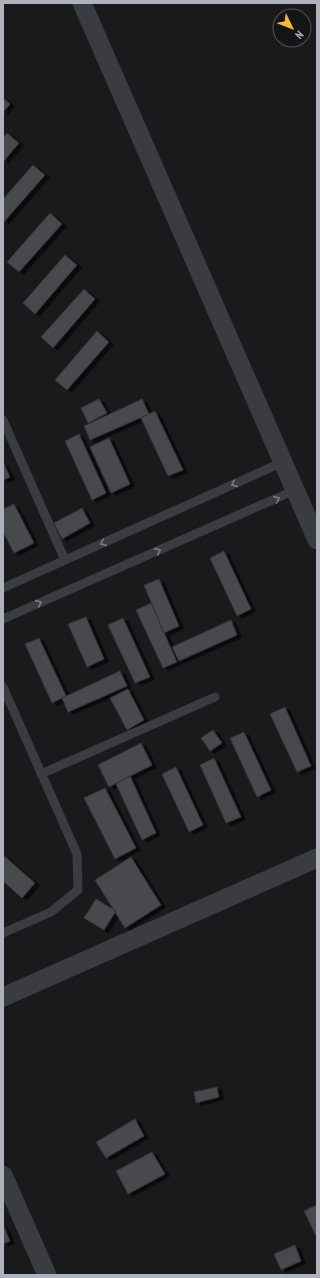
<svg xmlns="http://www.w3.org/2000/svg" width="320" height="1278" font-family="'PT Sans Narrow',sans-serif">
  <style>
    .building { fill: #47484d; stroke: #343439; filter: url(#shadow) }
    .lines { fill: none; stroke-linecap: round; stroke-linejoin: round }
    .service { stroke: #3b3c42; stroke-width: 9 }
    .minor { stroke: #3b3c42; stroke-width: 19 }
    .oneway { stroke: #7a7d85 }
  </style>
  <defs>
    <filter id="shadow"><feDropShadow dx="4.5" dy="2.5" stdDeviation="0" flood-color="#0009"/></filter>
  </defs>
  <rect width="100%" height="100%" fill="#1a1a1d"/>
  <path class="building" d="M 3,98 L 10,104 L 3,112 Z
    M 7,133 L 19,143 L 3,162 L 3,138 Z
    M 33,165 L 45,175 L 3,223 L 3,199 Z
    M 50,213 L 62,224 L 19,272 L 7,262 Z
    M 65,255 L 77,265 L 35,314 L 23,303 Z
    M 84,289 L 95,299 L 53,348 L 41,337 Z
    M 97,331 L 109,342 L 67,390 L 55,380 Z
    M 99,399 L 107,413 L 88,423 L 81,408 Z
    M 142,399 L 149,414 L 90,440 L 84,426 Z
    M 155,411 L 183,470 L 168,476 L 141,418 Z
    M 79,434 L 106,493 L 92,500 L 65,441 Z
    M 109,438 L 130,484 L 111,493 L 90,447 Z
    M 3,462 L 10,477 L 3,480 Z
    M 14,504 L 34,543 L 14,553 L 3,532 L 3,509 Z
    M 82,508 L 90,523 L 62,539 L 54,523 Z
    M 224,551 L 251,609 L 237,616 L 210,558 Z
    M 159,579 L 179,626 L 164,633 L 144,585 Z
    M 151,603 L 177,662 L 163,668 L 136,610 Z
    M 86,617 L 104,659 L 87,667 L 68,624 Z
    M 123,618 L 150,677 L 135,683 L 108,625 Z
    M 231,620 L 237,635 L 179,661 L 172,647 Z
    M 39,638 L 66,696 L 52,703 L 25,644 Z
    M 120,671 L 127,686 L 68,712 L 62,698 Z
    M 128,689 L 144,720 L 127,730 L 110,698 Z
    M 285,707 L 311,766 L 297,772 L 270,714 Z
    M 213,730 L 222,743 L 210,751 L 201,738 Z
    M 244,732 L 271,790 L 257,797 L 230,738 Z
    M 141,743 L 152,765 L 109,787 L 98,765 Z
    M 214,758 L 241,817 L 226,823 L 200,765 Z
    M 176,767 L 203,825 L 189,832 L 162,774 Z
    M 130,776 L 156,833 L 142,840 L 116,784 Z
    M 105,788 L 136,848 L 115,859 L 84,798 Z
    M 3,855 L 35,883 L 22,898 L 3,881 Z
    M 131,857 L 161,905 L 125,928 L 95,880 Z
    M 96,899 L 116,911 L 104,930 L 84,918 Z
    M 217,1087 L 219,1097 L 196,1103 L 194,1092 Z
    M 135,1119 L 144,1136 L 106,1158 L 96,1142 Z
    M 152,1152 L 165,1174 L 128,1194 L 116,1171 Z
    M 317,1205 L 317,1238 L 304,1211 Z
    M 3,1225 L 10,1241 L 3,1244 Z
    M 295,1245 L 301,1261 L 281,1270 L 274,1254 Z"/>
  <g class="lines">
    <path class="service" d="M 3,420 L 65,560
      M 3,588 L 283,462
      M 3,619 L 295,490
      M 3,687 L 77,854 L 78,890 L 51,912 L 3,933
      M 41,774 L 215,697"/>
    <path class="minor" d="M 82,3 L 317,540
      M 3,997 L 317,858
      M 3,1175 L 47,1275"/>
  </g>
  <defs><path id="oneway-chevron" d="M-2-3.5L2.5 0L-2 3.5" fill="none" stroke-width="1.6" stroke-linecap="round" stroke-linejoin="round"/></defs>
  <g class="oneway">
    <use href="#oneway-chevron" transform="translate(234 484) rotate(156)"/>
    <use href="#oneway-chevron" transform="translate(277 499) rotate(-24)"/>
    <use href="#oneway-chevron" transform="translate(103 543) rotate(156)"/>
    <use href="#oneway-chevron" transform="translate(158 551) rotate(-24)"/>
    <use href="#oneway-chevron" transform="translate(39 603) rotate(-24)"/>
  </g>
  <rect width="320" height="1278" fill="none" stroke="#adb2bc" stroke-width="8"/>
  <g transform="translate(292 28) rotate(133)"><circle r="19" fill="#151518" stroke="#52545a"/>
  <path d="M0-3L7 15L0 10L-7 15Z" fill="#f6b73a"/>
  <text y="-6" font-size="11" font-weight="bold" text-anchor="middle" fill="#adb2bc">N</text>
  </g>
</svg>
